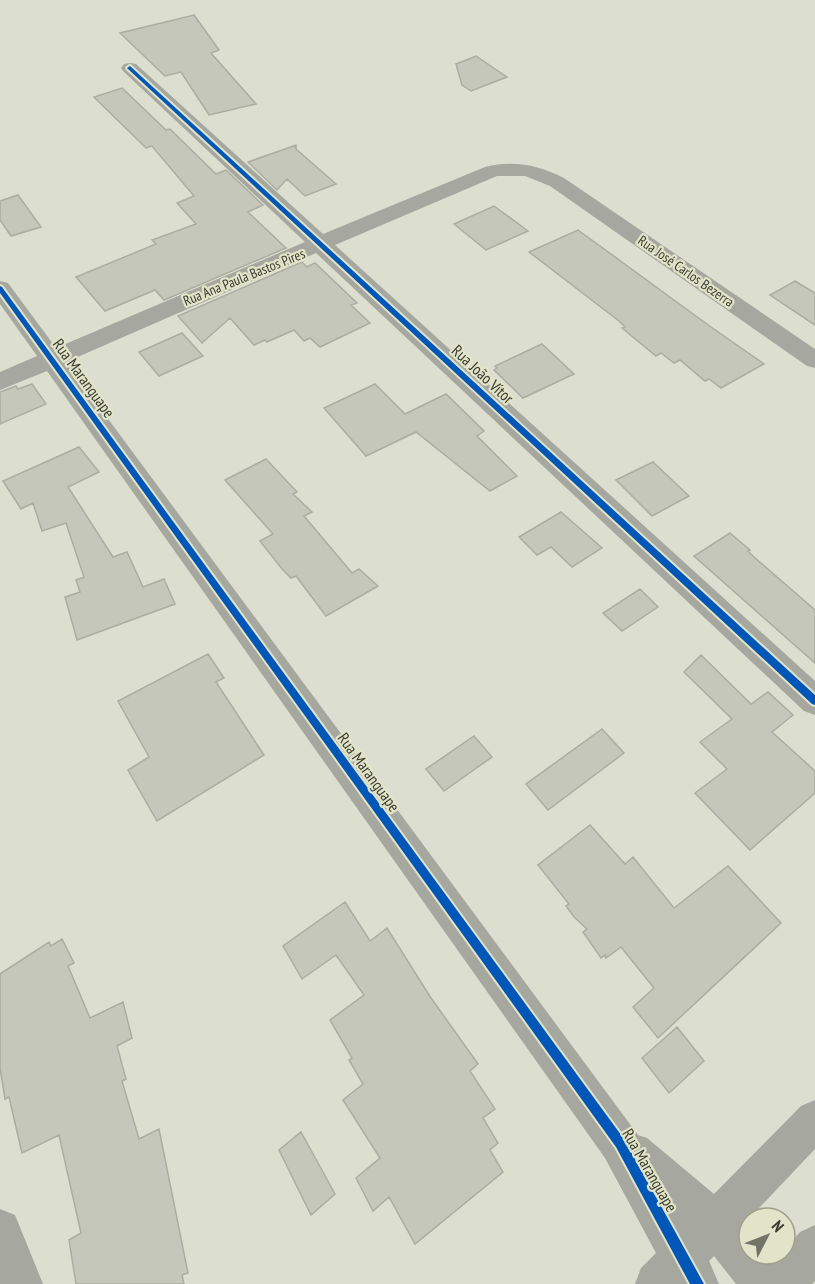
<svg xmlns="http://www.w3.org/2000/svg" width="815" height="1284" font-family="'PT Sans Narrow',sans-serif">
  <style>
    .building { fill: #c5c7bb; stroke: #acada1; stroke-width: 1.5 }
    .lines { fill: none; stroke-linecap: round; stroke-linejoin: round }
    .minor { fill: #a6a79f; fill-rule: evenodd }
    .cycleway-casing { stroke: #e1e4c9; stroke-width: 4 }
    .cycleway { fill: #0057b8; fill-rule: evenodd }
    .labels { text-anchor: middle; stroke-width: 4.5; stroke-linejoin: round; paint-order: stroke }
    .far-street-label { font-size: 14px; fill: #3a3b30; stroke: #e1e4c9 }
    .street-label { font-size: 16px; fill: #3a3b30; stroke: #e1e4c9 }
  </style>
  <rect width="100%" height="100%" fill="#dcdecf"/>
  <path class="building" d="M 194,15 L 219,50 L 211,53 L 256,104 L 209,115 L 181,72 L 165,76 L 120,33 Z
    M 476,56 L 507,77 L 471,91 L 462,85 L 456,64 Z
    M 122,88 L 166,130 L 170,129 L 216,174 L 226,170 L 263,205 L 248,212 L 286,248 L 164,300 L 155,290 L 105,311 L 76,277 L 156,244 L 152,240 L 196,224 L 177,203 L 194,196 L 152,146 L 146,148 L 94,97 Z
    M 296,145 L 296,149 L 336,184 L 305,196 L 287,179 L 277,190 L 248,162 Z
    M 18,195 L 41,227 L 11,236 L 0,220 L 0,201 Z
    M 494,206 L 528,231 L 486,250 L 454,224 Z
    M 578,230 L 711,327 L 764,364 L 721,388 L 709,379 L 705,381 L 680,360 L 674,363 L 661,353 L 656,356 L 622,328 L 625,327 L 619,321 L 529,252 Z
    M 302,262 L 307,267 L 315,263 L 357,303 L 351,305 L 370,323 L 320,347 L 310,338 L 304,341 L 294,330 L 267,342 L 265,340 L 254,345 L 230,318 L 202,343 L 178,316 Z
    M 795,281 L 815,293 L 815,325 L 770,295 Z
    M 182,333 L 203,356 L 159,376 L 139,352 Z
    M 542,344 L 574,374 L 523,398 L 494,370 L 497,368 L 495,366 Z
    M 32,384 L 46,404 L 0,424 L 0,392 L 16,386 L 18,389 Z
    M 375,384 L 405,414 L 446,394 L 484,431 L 477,436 L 517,476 L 490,491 L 416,432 L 366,456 L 324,408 Z
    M 79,447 L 99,472 L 68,487 L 113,557 L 127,552 L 143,587 L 164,579 L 175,604 L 77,640 L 65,597 L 80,592 L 76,580 L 84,577 L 66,523 L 42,531 L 33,503 L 21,509 L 3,481 Z
    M 266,459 L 297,492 L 293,494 L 312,512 L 304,516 L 352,573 L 359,569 L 378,586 L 326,616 L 296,576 L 291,578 L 282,569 L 260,541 L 273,534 L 225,480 Z
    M 653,462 L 689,496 L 652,516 L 616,480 Z
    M 561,512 L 602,548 L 572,567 L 551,547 L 537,555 L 519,537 Z
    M 730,533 L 750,550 L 748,551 L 754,557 L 815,610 L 815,663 L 694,556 Z
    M 640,589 L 658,607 L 622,631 L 603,613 Z
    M 208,654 L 224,678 L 216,682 L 264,755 L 157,821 L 128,770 L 149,757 L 118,701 Z
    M 701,655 L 751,704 L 768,692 L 793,715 L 772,732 L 815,771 L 815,793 L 750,850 L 695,793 L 727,769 L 700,742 L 732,719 L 684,672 Z
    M 602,729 L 624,753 L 548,810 L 526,784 Z
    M 474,736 L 492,757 L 444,791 L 426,769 Z
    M 590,825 L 625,864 L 633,857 L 674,908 L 728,866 L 781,923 L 658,1038 L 633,1007 L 654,988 L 621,947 L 606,958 L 605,955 L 601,958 L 583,932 L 587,929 L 574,917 L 566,906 L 569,904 L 538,865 Z
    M 345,902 L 370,941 L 387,928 L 431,998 L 478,1064 L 470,1071 L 495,1109 L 483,1118 L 498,1143 L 490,1150 L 503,1172 L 415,1244 L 389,1197 L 373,1211 L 356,1178 L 380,1158 L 343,1100 L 363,1084 L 349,1060 L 352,1058 L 330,1020 L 364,995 L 336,955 L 302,979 L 283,946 Z
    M 62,939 L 74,963 L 68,966 L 90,1018 L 123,1002 L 132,1038 L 117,1046 L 126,1079 L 122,1081 L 139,1139 L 159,1129 L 188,1273 L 182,1275 L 184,1284 L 76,1284 L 69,1240 L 81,1233 L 59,1135 L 22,1153 L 9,1097 L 5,1099 L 0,1068 L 0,974 L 49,942 L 51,946 Z
    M 677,1027 L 704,1061 L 669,1093 L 642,1058 Z
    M 301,1132 L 335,1194 L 311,1215 L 279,1150 Z"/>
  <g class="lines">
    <path class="minor" d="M 130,63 L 136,64 L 323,234 L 485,167 C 513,160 538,165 564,178 L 815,349 L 815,368 L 807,366 L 550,186 L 525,176 L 497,176 L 335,245 L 815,681 L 815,715 L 804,711 L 316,253 L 66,362 L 638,1135 L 647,1138 L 714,1194 L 801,1106 L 815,1100 L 815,1149 L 744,1224 L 749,1231 L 749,1254 L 767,1254 L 774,1262 L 781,1254 L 785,1254 L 785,1249 L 800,1232 L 815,1225 L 815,1281 L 812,1284 L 736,1284 L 714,1256 L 709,1261 L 719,1284 L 635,1284 L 641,1268 L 656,1253 L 605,1158 L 47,371 L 0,390 L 0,372 L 37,356 L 0,304 L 0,281 L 8,283 L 56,348 L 305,242 L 124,72 L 121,68 L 124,64 Z
      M 0,1209 L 15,1215 L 43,1284 L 0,1284 Z"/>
    <g class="cycleway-casing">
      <path id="cycleway" d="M 130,66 L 815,695 L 815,705 L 812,704 L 128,69 L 127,68 Z
        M 0,286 L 2,287 L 624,1139 L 704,1284 L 690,1284 L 616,1147 L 0,293 Z"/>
    </g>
    <use href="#cycleway" class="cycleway"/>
  </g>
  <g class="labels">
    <g class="far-street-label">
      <text transform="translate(686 271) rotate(35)" y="5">Rua José Carlos Bezerra</text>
      <text transform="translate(244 277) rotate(-22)" y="5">Rua Ana Paula Bastos Pires</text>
    </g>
    <g class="street-label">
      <text transform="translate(483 374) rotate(43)" y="6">Rua João Vítor</text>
      <text transform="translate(84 378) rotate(54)" y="6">Rua Maranguape</text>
      <text transform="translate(369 772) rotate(54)" y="6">Rua Maranguape</text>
      <text transform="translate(650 1170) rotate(60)" y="6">Rua Maranguape</text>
    </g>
  </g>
  <g transform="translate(767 1236) rotate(48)"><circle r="28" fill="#e1e4c9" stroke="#9ea08c" stroke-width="1.5"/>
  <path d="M0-4.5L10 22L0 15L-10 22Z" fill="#737468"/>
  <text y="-9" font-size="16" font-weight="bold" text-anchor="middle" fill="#3a3b30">N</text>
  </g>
</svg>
